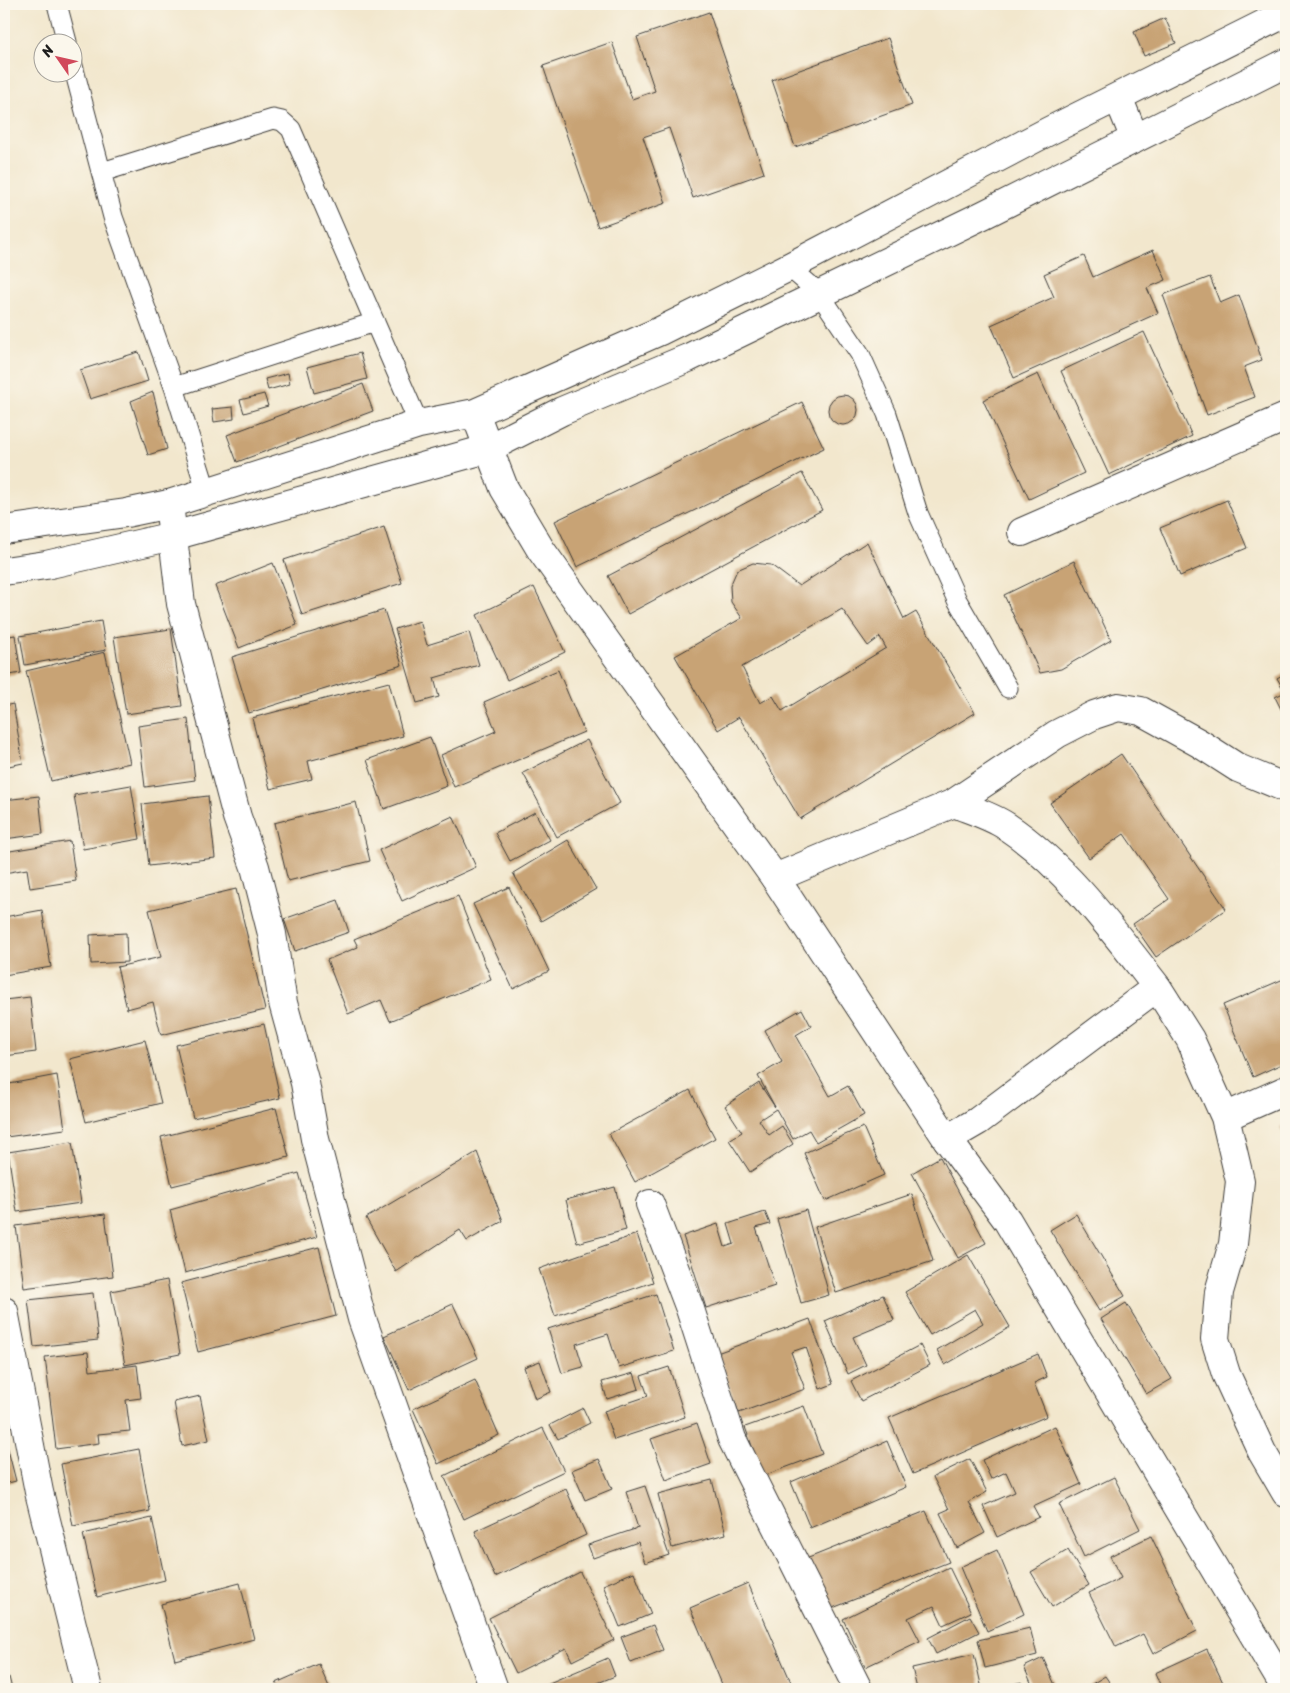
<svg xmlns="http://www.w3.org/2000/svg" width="1290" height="1693" font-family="Sriracha,sans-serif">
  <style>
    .building { fill: #c8a375; fill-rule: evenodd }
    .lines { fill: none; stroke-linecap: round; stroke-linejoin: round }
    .lane-casing { stroke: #3c3a37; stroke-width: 21 }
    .street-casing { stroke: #3c3a37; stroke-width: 30 }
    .secondary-casing { stroke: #3c3a37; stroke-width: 30 }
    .lane { stroke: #fff; stroke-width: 19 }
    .street { stroke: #fff; stroke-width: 28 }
    .secondary { stroke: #fff; stroke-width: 28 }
  </style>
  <rect width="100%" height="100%" fill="#fbf7ec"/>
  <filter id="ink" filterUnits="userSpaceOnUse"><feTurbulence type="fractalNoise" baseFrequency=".02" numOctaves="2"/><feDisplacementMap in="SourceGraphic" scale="10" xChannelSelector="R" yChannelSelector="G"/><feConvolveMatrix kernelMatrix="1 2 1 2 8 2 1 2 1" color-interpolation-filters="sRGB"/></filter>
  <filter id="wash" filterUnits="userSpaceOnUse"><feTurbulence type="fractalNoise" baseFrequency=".0096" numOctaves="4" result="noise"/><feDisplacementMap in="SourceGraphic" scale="20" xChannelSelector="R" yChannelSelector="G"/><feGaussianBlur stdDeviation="1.12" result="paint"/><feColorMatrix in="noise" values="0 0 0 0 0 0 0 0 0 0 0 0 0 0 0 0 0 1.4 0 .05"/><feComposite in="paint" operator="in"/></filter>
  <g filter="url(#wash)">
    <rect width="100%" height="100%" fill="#f2e7cd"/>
    <g id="blocks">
      <path class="building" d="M 709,12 L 764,173 L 693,198 L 669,128 L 643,137 L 666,203 L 598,227 L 543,66 L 612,42 L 632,99 L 655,91 L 637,37 Z
        M 1165,18 L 1176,43 L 1144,56 L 1134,32 Z
        M 888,38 L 912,105 L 795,147 L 772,80 Z
        M 1153,250 L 1166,280 L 1147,288 L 1158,313 L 1014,378 L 991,325 L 1054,297 L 1044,274 L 1084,256 L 1093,277 Z
        M 1210,277 L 1220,303 L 1239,295 L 1262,360 L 1244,367 L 1255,397 L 1207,415 L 1163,295 Z
        M 1144,332 L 1192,436 L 1109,475 L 1061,371 Z
        M 139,352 L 148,381 L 90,399 L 80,370 Z
        M 360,353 L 367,379 L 314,393 L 307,367 Z
        M 288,373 L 290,384 L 268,390 L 265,379 Z
        M 1038,374 L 1084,473 L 1029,499 L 983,400 Z
        M 363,384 L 373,411 L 237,462 L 227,435 Z
        M 153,392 L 167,449 L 148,455 L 131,401 Z
        M 264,394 L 268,406 L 244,413 L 240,400 Z
        M828 410a15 15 0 1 1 30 0a15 15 0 1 1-30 0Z
        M 802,402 L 824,448 L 577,567 L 555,521 Z
        M 233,407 L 234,419 L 214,422 L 212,409 Z
        M 802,473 L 822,510 L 628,614 L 608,576 Z
        M 1227,500 L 1247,548 L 1180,576 L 1160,528 Z
        M 384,527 L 402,583 L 302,615 L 284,560 Z
        M 867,542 L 904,619 L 916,612 L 975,713 L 800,819 L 739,717 L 718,730 L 675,656 L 742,618 L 731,602 L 730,586 L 737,570 L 753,563 L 771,565 L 799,586 ZM 842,609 L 868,646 L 880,637 L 886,648 L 782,711 L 773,696 L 760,703 L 742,667 Z
        M 1074,561 L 1111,640 L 1061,669 L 1040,673 L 1004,595 Z
        M 273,563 L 297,625 L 239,648 L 215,586 Z
        M 534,587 L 565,652 L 507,680 L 477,615 Z
        M 384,610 L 402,665 L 249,713 L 232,657 Z
        M 101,621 L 106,650 L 25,665 L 20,636 Z
        M 420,621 L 427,645 L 469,632 L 479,665 L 434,678 L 439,697 L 417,703 L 395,629 Z
        M 171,629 L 182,706 L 126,714 L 114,637 Z
        M 15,635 L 21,673 L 4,676 L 4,637 Z
        M 105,652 L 130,763 L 51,781 L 26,671 Z
        M 558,670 L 584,732 L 454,787 L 441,755 L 496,731 L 484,702 Z
        M 1286,673 L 1286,719 L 1275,697 L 1285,692 L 1277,678 Z
        M 389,682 L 403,736 L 308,761 L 312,779 L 270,789 L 252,718 Z
        M 13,704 L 23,763 L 4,767 L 4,706 Z
        M 188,719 L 195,780 L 145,787 L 138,726 Z
        M 430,737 L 447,786 L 384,809 L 367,760 Z
        M 587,740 L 620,803 L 557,837 L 523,773 Z
        M 1121,754 L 1226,909 L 1156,957 L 1133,924 L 1169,899 L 1124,834 L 1089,858 L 1050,803 Z
        M 131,785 L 140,839 L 83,849 L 74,795 Z
        M 39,796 L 43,834 L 4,839 L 4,800 Z
        M 208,796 L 215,858 L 149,866 L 142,804 Z
        M 356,802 L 370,861 L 288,881 L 274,823 Z
        M 535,812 L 550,840 L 510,861 L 495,833 Z
        M 453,816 L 476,867 L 402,901 L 379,850 Z
        M 568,840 L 596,889 L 541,921 L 513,873 Z
        M 70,841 L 76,881 L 30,888 L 27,869 L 4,873 L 4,852 Z
        M 509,887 L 549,971 L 513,989 L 473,904 Z
        M 236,889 L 265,1010 L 161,1035 L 153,1002 L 127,1009 L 117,967 L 161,957 L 149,910 Z
        M 458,896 L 491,979 L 390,1021 L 381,1000 L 348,1014 L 327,960 L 358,947 L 354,939 Z
        M 338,900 L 349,932 L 295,951 L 284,919 Z
        M 42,910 L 51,967 L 4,975 L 4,917 Z
        M 126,933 L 127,962 L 91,964 L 90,935 Z
        M 1286,978 L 1286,1062 L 1253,1077 L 1223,1005 Z
        M 30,997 L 36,1052 L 4,1056 L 4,1000 Z
        M 802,1009 L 811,1026 L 796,1035 L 830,1096 L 848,1086 L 864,1115 L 816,1142 L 809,1130 L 793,1139 L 776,1109 L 759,1120 L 769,1135 L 782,1126 L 793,1144 L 750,1172 L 729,1140 L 742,1132 L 725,1106 L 759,1083 L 775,1107 L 758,1076 L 782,1062 L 765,1030 Z
        M 264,1024 L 280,1098 L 193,1118 L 176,1045 Z
        M 145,1040 L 161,1103 L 86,1122 L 70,1059 Z
        M 57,1075 L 65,1129 L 6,1137 L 4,1085 Z
        M 690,1090 L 715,1138 L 635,1182 L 609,1134 Z
        M 276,1108 L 289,1157 L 172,1186 L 161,1137 Z
        M 1286,1124 L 1286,1141 L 1280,1127 Z
        M 863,1127 L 884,1175 L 825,1201 L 804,1153 Z
        M 72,1142 L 81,1203 L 17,1212 L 8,1152 Z
        M 477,1152 L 503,1221 L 467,1241 L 460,1230 L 396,1272 L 366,1218 Z
        M 940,1157 L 986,1243 L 958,1258 L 912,1173 Z
        M 299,1173 L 317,1237 L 185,1273 L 170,1210 Z
        M 615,1187 L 626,1230 L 577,1243 L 566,1200 Z
        M 912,1194 L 933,1261 L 836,1293 L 815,1227 Z
        M 806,1210 L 829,1295 L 801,1303 L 777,1219 Z
        M 765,1212 L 770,1224 L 756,1228 L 775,1286 L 706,1308 L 683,1236 L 718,1224 L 725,1247 L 734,1244 L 728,1224 Z
        M 105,1214 L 113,1276 L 24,1288 L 16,1226 Z
        M 1076,1214 L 1125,1296 L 1099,1311 L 1050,1230 Z
        M 637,1234 L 653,1282 L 555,1316 L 539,1269 Z
        M 319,1247 L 336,1316 L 198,1352 L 181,1283 Z
        M 968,1255 L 1010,1327 L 945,1365 L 937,1350 L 983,1323 L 975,1309 L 930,1335 L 905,1292 Z
        M 167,1280 L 180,1354 L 125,1365 L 111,1291 Z
        M 93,1293 L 98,1340 L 34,1347 L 28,1300 Z
        M 656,1294 L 674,1351 L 619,1368 L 608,1334 L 576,1344 L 583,1367 L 562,1373 L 548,1329 Z
        M 883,1295 L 894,1320 L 853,1337 L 866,1365 L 848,1374 L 825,1321 Z
        M 1126,1303 L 1172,1379 L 1146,1394 L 1101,1319 Z
        M 453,1304 L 478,1358 L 409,1390 L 384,1336 Z
        M 810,1319 L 833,1384 L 820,1389 L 806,1347 L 791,1352 L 805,1389 L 739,1413 L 717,1353 Z
        M 920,1345 L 930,1365 L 861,1401 L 851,1381 Z
        M 88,1352 L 90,1371 L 137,1365 L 141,1398 L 126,1400 L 130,1431 L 98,1434 L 99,1443 L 56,1449 L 45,1357 Z
        M 1038,1354 L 1047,1377 L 1034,1383 L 1047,1416 L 913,1474 L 889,1418 Z
        M 540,1361 L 551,1392 L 535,1399 L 524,1367 Z
        M 669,1367 L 685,1417 L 614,1440 L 604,1411 L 648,1396 L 641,1376 Z
        M 634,1373 L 639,1389 L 607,1399 L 602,1382 Z
        M 475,1380 L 499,1435 L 438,1464 L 413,1409 Z
        M 200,1396 L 209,1440 L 182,1446 L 174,1402 Z
        M 804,1406 L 822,1454 L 763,1476 L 745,1427 Z
        M 583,1408 L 590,1423 L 558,1439 L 550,1425 Z
        M 697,1423 L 711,1464 L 666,1480 L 651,1439 Z
        M 1055,1426 L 1081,1484 L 1033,1506 L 1039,1517 L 997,1537 L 983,1506 L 1015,1492 L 1006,1472 L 991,1479 L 982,1460 Z
        M 543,1428 L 564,1471 L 464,1519 L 444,1476 Z
        M 4,1434 L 16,1481 L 4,1484 Z
        M 887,1441 L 906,1487 L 810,1528 L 791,1482 Z
        M 139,1449 L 150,1511 L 73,1526 L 61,1464 Z
        M 599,1459 L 612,1489 L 585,1500 L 572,1470 Z
        M 970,1459 L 987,1492 L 969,1502 L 985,1533 L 957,1548 L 940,1513 L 949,1509 L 933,1477 Z
        M 1114,1477 L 1140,1529 L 1084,1557 L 1059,1504 Z
        M 712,1480 L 726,1534 L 672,1548 L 658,1494 Z
        M 645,1486 L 669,1555 L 645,1563 L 638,1542 L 593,1558 L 588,1545 L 638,1528 L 626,1492 Z
        M 566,1489 L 586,1535 L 495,1577 L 475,1531 Z
        M 926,1511 L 949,1562 L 825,1611 L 806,1559 Z
        M 152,1518 L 165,1580 L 97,1597 L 83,1534 Z
        M 1151,1536 L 1197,1631 L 1153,1654 L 1143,1634 L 1116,1647 L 1089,1593 L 1121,1578 L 1110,1556 Z
        M 997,1550 L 1024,1614 L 987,1631 L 960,1567 Z
        M 1068,1550 L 1089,1585 L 1052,1607 L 1031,1572 Z
        M 949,1567 L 971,1612 L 943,1625 L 934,1606 L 908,1618 L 920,1641 L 865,1667 L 843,1619 Z
        M 580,1572 L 614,1640 L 572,1661 L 566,1648 L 516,1673 L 489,1618 Z
        M 634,1572 L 651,1614 L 620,1627 L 603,1585 Z
        M 240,1583 L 254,1639 L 175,1660 L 161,1604 Z
        M 748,1583 L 794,1689 L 724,1689 L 690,1608 Z
        M 970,1616 L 979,1632 L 936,1654 L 928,1638 Z
        M 653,1625 L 663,1650 L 631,1663 L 621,1637 Z
        M 1030,1628 L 1037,1655 L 985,1668 L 978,1640 Z
        M 1207,1649 L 1226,1689 L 1162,1689 L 1155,1673 Z
        M 974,1654 L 982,1689 L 917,1689 L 912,1668 Z
        M 608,1658 L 615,1676 L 583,1689 L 535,1689 Z
        M 1043,1658 L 1055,1685 L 1045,1689 L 1034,1689 L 1024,1667 Z
        M 319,1664 L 330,1689 L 279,1689 L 276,1683 Z
        M 1105,1676 L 1114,1689 L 1084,1689 Z
        M 9,1677 L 12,1689 L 4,1689 L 4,1678 Z
        M 1022,1682 L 1023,1689 L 994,1689 L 994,1688 Z"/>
    </g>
  </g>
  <g filter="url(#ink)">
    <use href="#blocks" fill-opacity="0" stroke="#3c3a37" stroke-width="1"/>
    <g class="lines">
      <g class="lane-casing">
        <path id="lane" d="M 57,4 L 67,42
          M 72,62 L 113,217 L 174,387 L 207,493
          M 102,172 L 273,119 L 282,121 L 291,129 L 419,424
          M 789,267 L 819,293 L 860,354 L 887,414 L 918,513 L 957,600 L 1008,688
          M 174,387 L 375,322"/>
      </g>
      <g class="street-casing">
        <path id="street" d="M 169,504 L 181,604 L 237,817 L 255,867 L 272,934 L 283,1003 L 305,1083 L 315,1139 L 362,1319 L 494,1689
          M 1022,532 L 1286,417
          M 775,878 L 954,803 L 1057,734 L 1094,715 L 1118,707 L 1141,711 L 1199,743 L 1238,768 L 1286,788
          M 1157,987 L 1190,1039 L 1225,1117 L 1240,1181 L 1233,1244 L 1219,1292 L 1215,1339 L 1226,1374 L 1262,1452 L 1286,1493
          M 1225,1117 L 1286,1090
          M 947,1139 L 978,1121 L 1157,987 C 1114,932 1065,865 1006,826 C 991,816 971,810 954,803
          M 650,1204 L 690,1309 L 732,1439 L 858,1689
          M 4,1311 L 39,1492 L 88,1689"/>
      </g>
      <g class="secondary-casing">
        <path id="secondary" d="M 1118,97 L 1135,139
          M 475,413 L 504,488 L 541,550 L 775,878 L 947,1139 L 1007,1220 L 1286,1689
          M 4,530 L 126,513 L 169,504 L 419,424 L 475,413 L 660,331 L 789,267 L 1049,131 L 1286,13
          M 4,571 L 46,565 L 173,536 L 487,449 L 562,411 L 688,358 L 983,215 L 1286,63"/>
      </g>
      <use href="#lane" class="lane"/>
      <use href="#street" class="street"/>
      <use href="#secondary" class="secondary"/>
    </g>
  </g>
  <rect width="1290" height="1693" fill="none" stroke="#fbf7ec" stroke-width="20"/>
  <g transform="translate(58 58) rotate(304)"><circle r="24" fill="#fbf7ec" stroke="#a29f99"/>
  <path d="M0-4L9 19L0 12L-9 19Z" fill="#d1495b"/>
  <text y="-8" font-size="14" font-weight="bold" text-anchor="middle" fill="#1c1c1c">N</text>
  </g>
</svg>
